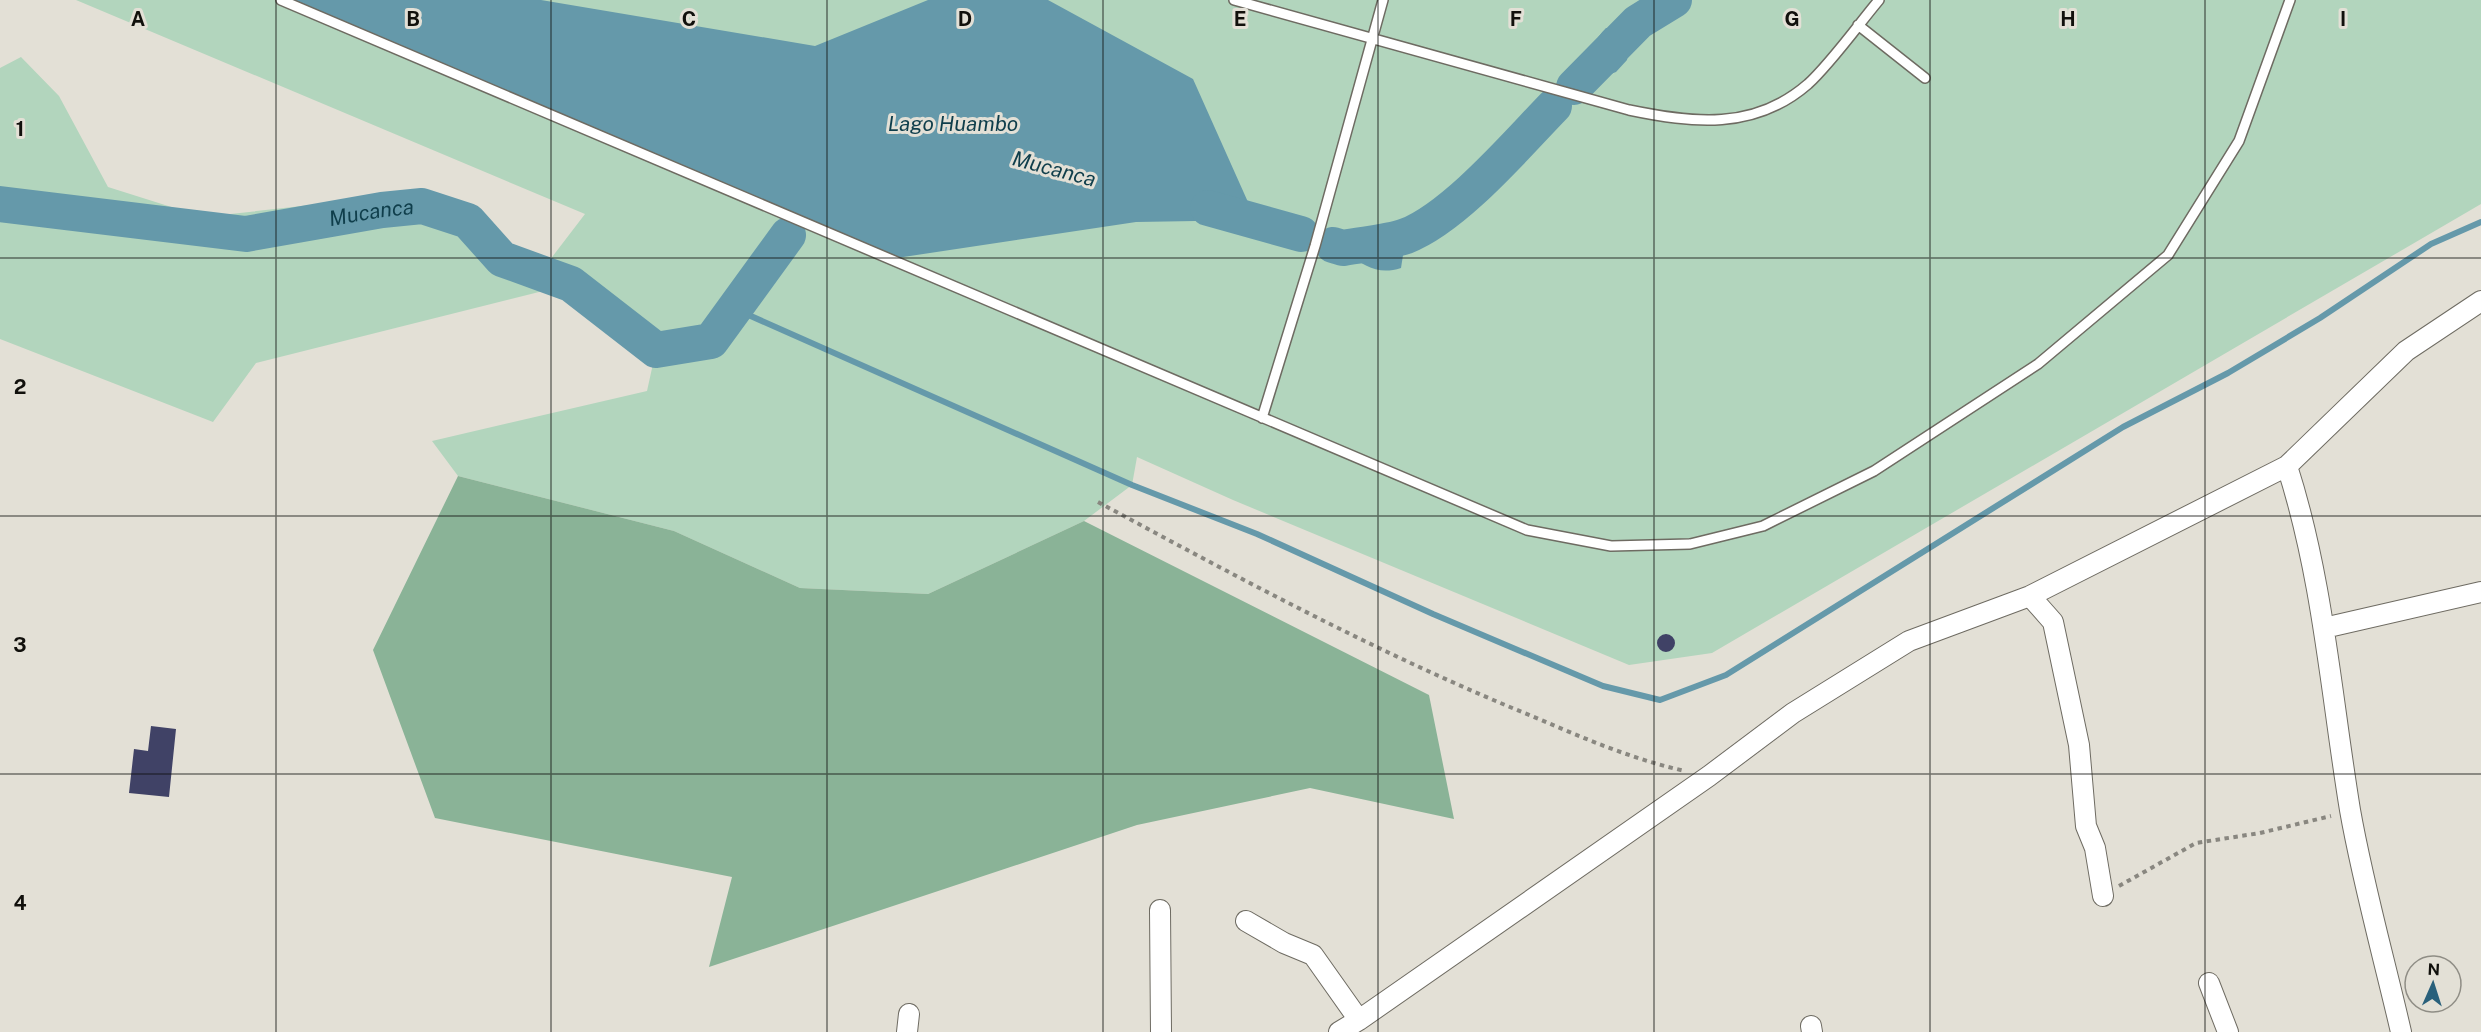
<svg xmlns="http://www.w3.org/2000/svg" width="2481" height="1032" font-family="'Public Sans',sans-serif">
  <style>
    .green { fill: #b2d5bd }
    .forest { fill: #8ab397 }
    .water { fill: #6599aa }
    .lines { fill: none; stroke-linecap: round; stroke-linejoin: round }
    .stream { stroke: #6599aa; stroke-width: 6 }
    .river { stroke: #6599aa; stroke-width: 36 }
    .building { fill: #404266 }
    .lane-casing { stroke: #6e6b62; stroke-width: 12 }
    .street-casing { stroke: #6e6b62; stroke-width: 22 }
    .path { stroke: #898780; stroke-width: 4; stroke-dasharray: 4.5 4.5; stroke-linecap: butt }
    .lane { stroke: #fff; stroke-width: 9 }
    .street { stroke: #fff; stroke-width: 20 }
    .grid { fill: none; stroke: #11100c; stroke-width: 1.5; stroke-opacity: 0.55 }
    .labels { text-anchor: middle; stroke-width: 6; stroke-linejoin: round; paint-order: stroke }
    .water-label { font-size: 21px; font-style: italic; fill: #0f3e4b; stroke: #e3e0d6 }
    .grid-label { font-size: 20px; text-anchor: middle; font-weight: bold; fill: #11100c; stroke: #e3e0d6; stroke-width: 6; stroke-linejoin: round; paint-order: stroke }
  </style>
  <rect width="100%" height="100%" fill="#e3e0d6"/>
  <path class="green" d="M 76,0 L 2481,0 L 2481,204 L 1712,653 L 1629,665 L 1233,500 L 1137,457 L 1132,485 L 1084,521 L 928,594 L 800,588 L 674,531 L 458,476 L 432,441 L 647,391 L 656,350 L 571,284 L 256,363 L 213,422 L 0,339 L 0,68 L 21,57 L 59,96 L 108,187 L 203,217 L 420,193 L 456,200 L 522,258 L 546,265 L 585,214 Z"/>
  <path class="forest" d="M 458,476 L 674,531 L 800,588 L 928,594 L 1084,521 L 1429,695 L 1454,819 L 1310,788 L 1137,825 L 709,967 L 732,877 L 435,818 L 373,650 Z"/>
  <path class="water" d="M 281,0 L 541,0 L 815,46 L 928,0 L 1048,0 L 1193,79 L 1256,220 L 1136,222 L 890,259 Z
    M 1631,19 L 1638,22 L 1630,41 L 1627,60 L 1616,72 L 1600,78 L 1587,76 C 1585,59 1594,40 1606,28 L 1618,28 Z
    M 1372,230 L 1406,236 L 1401,268 C 1376,276 1360,264 1343,248 L 1345,237 Z"/>
  <g class="lines">
    <path class="stream" d="M 735,309 L 1132,485 L 1257,534 L 1433,614 L 1603,686 L 1660,700 L 1726,675 L 2123,427 L 2228,373 L 2320,318 L 2431,244 L 2481,222"/>
    <g class="river">
      <path d="M 1574,87 L 1638,22 L 1674,0"/>
      <path id="s1" d="M 0,204 L 246,234 L 382,210 L 422,206 L 468,221 L 502,259 L 571,284 L 656,350 L 711,341 L 788,235"/>
      <path d="M 1208,208 L 1301,234"/>
      <path d="M 1333,245 L 1343,248 C 1363,244 1387,243 1406,236 C 1455,217 1517,144 1554,106"/>
    </g>
  </g>
  <path class="building" d="M1657 643a9 9 0 1 1 18 0a9 9 0 1 1-18 0Z
    M 151,726 L 176,729 L 169,797 L 129,793 L 134,749 L 148,751 Z"/>
  <g class="lines">
    <g class="lane-casing">
      <path id="lane" d="M 281,0 L 1527,530 L 1611,546 L 1690,544 L 1763,526 L 1874,471 L 2038,364 L 2168,255 L 2239,141 L 2290,0
        M 1234,0 L 1629,110 C 1692,123 1754,131 1808,84 C 1831,63 1858,25 1879,0
        M 1858,25 L 1925,78
        M 1262,418 L 1315,246 L 1383,0"/>
    </g>
    <g class="street-casing">
      <path id="street" d="M 2287,466 C 2323,578 2331,694 2350,810 C 2363,884 2384,958 2401,1032
        M 2030,596 L 2053,622 L 2079,745 L 2086,826 L 2095,848 L 2103,896
        M 2324,628 L 2481,592
        M 1160,910 L 1161,1032
        M 1246,921 L 1284,943 L 1313,955 L 1359,1020
        M 2209,983 L 2228,1032
        M 1811,1026 L 1812,1032
        M 907,1032 L 909,1014
        M 1339,1032 L 1359,1020 L 1709,776 L 1793,713 L 1909,641 L 2030,596 L 2287,466 L 2406,351 L 2481,301"/>
    </g>
    <path class="path" d="M 1098,502 C 1237,577 1376,652 1522,712 C 1577,735 1627,758 1685,771
      M 2119,886 L 2196,843 L 2260,833 L 2331,816"/>
    <use href="#lane" class="lane"/>
    <use href="#street" class="street"/>
  </g>
  <path class="grid" d="M 276,0 L 276,1032M 551,0 L 551,1032M 827,0 L 827,1032M 1103,0 L 1103,1032M 1378,0 L 1378,1032M 1654,0 L 1654,1032M 1930,0 L 1930,1032M 2205,0 L 2205,1032M 0,258 L 2481,258M 0,516 L 2481,516M 0,774 L 2481,774"/>
  <g class="labels">
    <g class="water-label">
      <text x="953" y="131">Lago Huambo</text>
      <text transform="translate(1054 169) rotate(15)" y="7">Mucanca</text>
      <text dy="7" stroke="none"><textPath href="#s1" startOffset="375">Mucanca</textPath></text>
    </g>
  </g>
  <g class="grid-label">
    <text x="138" y="26">A</text>
    <text x="413" y="26">B</text>
    <text x="689" y="26">C</text>
    <text x="965" y="26">D</text>
    <text x="1240" y="26">E</text>
    <text x="1516" y="26">F</text>
    <text x="1792" y="26">G</text>
    <text x="2068" y="26">H</text>
    <text x="2343" y="26">I</text>
    <text x="20" y="136">1</text>
    <text x="20" y="394">2</text>
    <text x="20" y="652">3</text>
    <text x="20" y="910">4</text>
  </g>
  <g transform="translate(2433 984) rotate(3)"><circle r="28" fill="#e3e0d6" stroke="#8f8d85" stroke-width="1.5"/>
  <path d="M0-4.5L10 22L0 15L-10 22Z" fill="#29607b"/>
  <text y="-9" font-size="16" font-weight="bold" text-anchor="middle" fill="#11100c">N</text>
  </g>
</svg>
